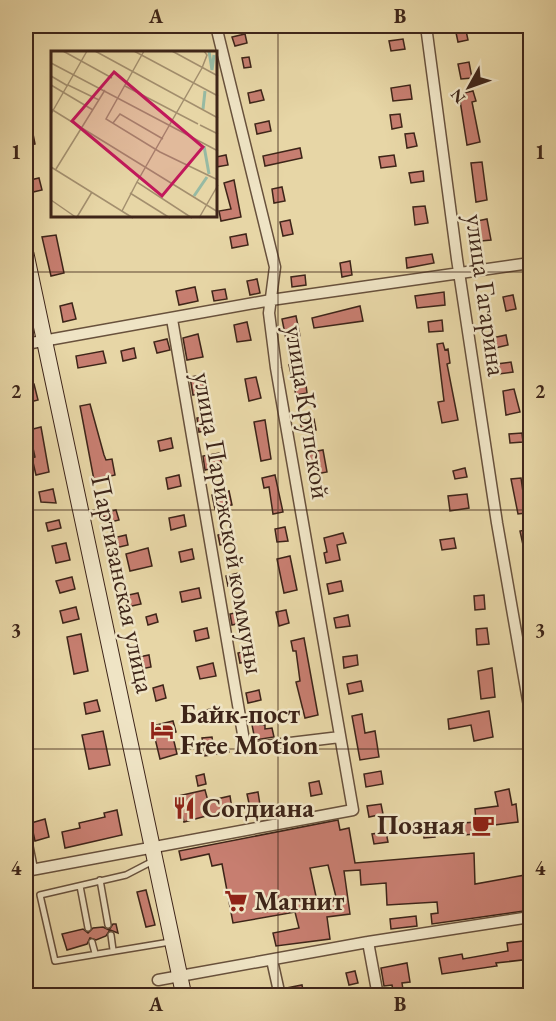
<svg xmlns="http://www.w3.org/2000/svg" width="556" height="1021" font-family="'EB Garamond',serif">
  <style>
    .building { fill: #c77e70; stroke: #3e2519; stroke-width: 1.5; fill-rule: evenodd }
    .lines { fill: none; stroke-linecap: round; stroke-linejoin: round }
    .lane-casing { stroke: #68513c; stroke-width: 8 }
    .street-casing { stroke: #68513c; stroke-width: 13 }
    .secondary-casing { stroke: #3e2519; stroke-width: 17 }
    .lane { stroke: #efe4c5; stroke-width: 5 }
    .street { stroke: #efe4c5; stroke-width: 10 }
    .secondary { stroke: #efe4c5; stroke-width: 15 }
    .grid { fill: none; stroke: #3e2519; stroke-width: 1.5; stroke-opacity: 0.55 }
    .labels { text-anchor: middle; stroke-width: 5; stroke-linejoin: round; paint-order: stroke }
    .street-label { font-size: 27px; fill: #3e2519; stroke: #efe4c5 }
    .poi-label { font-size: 27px; font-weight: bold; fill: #3e2519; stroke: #efe4c5; text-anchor: start }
    .inset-river { fill: none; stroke: #97baa3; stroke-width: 3 }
    .inset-road { fill: none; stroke: #a38f6e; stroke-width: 1.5 }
    .view { fill: #c2185b; fill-opacity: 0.15; stroke: #c2185b; stroke-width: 3 }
    .inset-edge { fill: none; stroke: #3e2519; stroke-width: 3 }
    .neatline { fill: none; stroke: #3e2519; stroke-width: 2 }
    .grid-label { font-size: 20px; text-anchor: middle; font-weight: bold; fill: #3e2519 }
  </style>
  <rect width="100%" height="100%" fill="#e7d6a6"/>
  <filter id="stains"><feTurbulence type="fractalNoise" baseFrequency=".00333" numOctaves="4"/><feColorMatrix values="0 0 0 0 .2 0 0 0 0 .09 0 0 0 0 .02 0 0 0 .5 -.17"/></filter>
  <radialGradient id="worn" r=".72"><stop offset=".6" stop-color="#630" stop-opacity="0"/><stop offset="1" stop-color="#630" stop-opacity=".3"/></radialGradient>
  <path class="building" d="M 465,26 L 468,40 L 458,42 L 455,28 Z
    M 245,34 L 247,43 L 235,46 L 232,37 Z
    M 403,39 L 405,49 L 391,51 L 389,41 Z
    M 249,57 L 251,67 L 244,68 L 242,58 Z
    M 469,62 L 472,78 L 461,79 L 458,64 Z
    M 410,85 L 412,99 L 393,101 L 391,88 Z
    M 261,90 L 264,100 L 250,103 L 248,93 Z
    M 473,91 L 476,101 L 472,102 L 480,142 L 467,145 L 459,94 Z
    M 400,114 L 402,127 L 392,129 L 390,115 Z
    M 269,121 L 271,131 L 257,134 L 255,124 Z
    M 414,133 L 417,146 L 407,148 L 405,134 Z
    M 33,134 L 35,144 L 27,146 L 26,136 Z
    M 300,148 L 302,158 L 265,166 L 263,156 Z
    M 226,155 L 228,165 L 216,167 L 216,157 Z
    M 394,155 L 396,166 L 381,168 L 379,157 Z
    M 482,162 L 487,200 L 476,202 L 471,163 Z
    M 423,171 L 424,181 L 411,183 L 409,173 Z
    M 39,178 L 42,190 L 33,192 L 30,180 Z
    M 234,180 L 241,217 L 221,221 L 219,211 L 231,209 L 224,183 Z
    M 282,187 L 285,201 L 274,203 L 272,189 Z
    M 425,206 L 428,223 L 415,225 L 413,207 Z
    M 487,219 L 491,240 L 481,241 L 477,221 Z
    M 290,220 L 293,234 L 283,236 L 280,222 Z
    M 246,234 L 248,245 L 232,248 L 230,237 Z
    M 56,235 L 64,273 L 51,276 L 42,237 Z
    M 432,254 L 434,263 L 407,268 L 406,258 Z
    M 350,261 L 352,275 L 342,277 L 340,263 Z
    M 305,275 L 306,285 L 292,287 L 291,277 Z
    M 257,279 L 260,293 L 250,295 L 247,281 Z
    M 195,287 L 198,301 L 179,305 L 176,291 Z
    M 225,289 L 227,299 L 214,301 L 212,291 Z
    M 444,292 L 445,305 L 417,308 L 415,296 Z
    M 513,295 L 516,309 L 506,311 L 503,297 Z
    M 72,303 L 76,319 L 63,322 L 60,306 Z
    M 360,306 L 363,321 L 314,328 L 312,318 Z
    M 296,316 L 300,336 L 286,339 L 282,319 Z
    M 442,320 L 443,331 L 429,332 L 428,322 Z
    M 247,322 L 251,340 L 237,342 L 234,325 Z
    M 198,334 L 203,357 L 187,360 L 183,338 Z
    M 506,335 L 508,345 L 495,348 L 492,338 Z
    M 167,339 L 170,350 L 157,353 L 154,342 Z
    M 443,343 L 445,350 L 448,349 L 450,363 L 447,364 L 458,420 L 442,423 L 438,402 L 444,401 L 437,344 Z
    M 134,348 L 136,358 L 123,361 L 121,351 Z
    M 103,351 L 106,363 L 78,368 L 76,356 Z
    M 511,362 L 513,372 L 499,374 L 497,364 Z
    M 303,363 L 307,393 L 296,395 L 289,365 Z
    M 201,375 L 205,392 L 193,395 L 190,377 Z
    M 256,377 L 261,398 L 249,401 L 245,379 Z
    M 34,384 L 38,400 L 26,403 L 26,385 Z
    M 514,389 L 520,412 L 506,415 L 503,391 Z
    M 90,404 L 104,455 L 106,460 L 112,459 L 115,475 L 94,480 L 80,406 Z
    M 212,415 L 215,429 L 199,432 L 197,418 Z
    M 314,419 L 316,430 L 302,432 L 300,421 Z
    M 265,420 L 271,459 L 261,461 L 254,422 Z
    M 41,427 L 49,472 L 36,475 L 32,458 L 35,457 L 29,430 Z
    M 522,433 L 523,442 L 510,443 L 509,434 Z
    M 171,438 L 173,448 L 160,451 L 158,441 Z
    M 323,450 L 327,472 L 311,475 L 307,453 Z
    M 219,453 L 222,466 L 205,470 L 203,456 Z
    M 465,468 L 467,477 L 455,479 L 453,471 Z
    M 179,475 L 181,486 L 168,489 L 166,478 Z
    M 275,475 L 283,512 L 273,514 L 269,487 L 264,488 L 262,478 Z
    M 521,478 L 526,513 L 518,514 L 511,479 Z
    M 53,489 L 56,503 L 41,502 L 39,492 Z
    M 229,491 L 232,505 L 215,509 L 212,495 Z
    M 467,494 L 469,508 L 450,511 L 448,496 Z
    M 116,510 L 119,520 L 106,523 L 103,513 Z
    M 184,515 L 186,526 L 171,530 L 169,518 Z
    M 59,520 L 61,528 L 48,531 L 46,523 Z
    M 285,527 L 288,541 L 277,542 L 275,529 Z
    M 531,529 L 531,544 L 523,545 L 520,531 Z
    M 231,532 L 233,543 L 220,545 L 218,535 Z
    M 343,533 L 346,543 L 337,545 L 340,560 L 326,563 L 324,553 L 327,552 L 324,538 Z
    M 126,535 L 128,545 L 111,549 L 109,539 Z
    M 454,538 L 456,548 L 442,550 L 440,540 Z
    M 66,543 L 70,560 L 56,563 L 52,546 Z
    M 148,548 L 152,566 L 130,571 L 126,554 Z
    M 192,549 L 194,559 L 181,562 L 179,552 Z
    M 290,556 L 297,590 L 284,593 L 277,559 Z
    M 239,573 L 241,583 L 228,586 L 226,576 Z
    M 72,577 L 75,589 L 60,593 L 56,581 Z
    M 341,581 L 343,591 L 329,594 L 327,584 Z
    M 199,588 L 201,598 L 182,602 L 180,592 Z
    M 138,593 L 141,604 L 127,607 L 124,596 Z
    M 484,595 L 485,609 L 475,610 L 474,596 Z
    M 76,607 L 79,619 L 63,623 L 60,611 Z
    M 286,610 L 289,623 L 279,626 L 276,612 Z
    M 243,611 L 245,622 L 232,625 L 230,614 Z
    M 156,614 L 158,622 L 148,625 L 146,617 Z
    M 348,615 L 350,626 L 336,628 L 334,618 Z
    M 207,628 L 209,638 L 196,641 L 194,631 Z
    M 487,628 L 489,644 L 477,645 L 476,629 Z
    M 81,634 L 88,671 L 74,674 L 67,637 Z
    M 304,638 L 318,715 L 305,718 L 296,682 L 300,681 L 296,651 L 293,651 L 291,641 Z
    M 251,650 L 253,660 L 240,663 L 238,653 Z
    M 149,655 L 151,667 L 136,670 L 134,658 Z
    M 357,655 L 358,665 L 344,668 L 343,657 Z
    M 213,663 L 216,676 L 200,679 L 197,667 Z
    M 492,668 L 495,697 L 481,699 L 478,671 Z
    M 361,681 L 363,691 L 349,694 L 347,684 Z
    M 163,685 L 166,698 L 156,701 L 153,688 Z
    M 259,690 L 261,700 L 248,703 L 246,693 Z
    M 97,700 L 100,711 L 86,714 L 84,703 Z
    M 219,707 L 221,717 L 208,720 L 206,710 Z
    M 489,711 L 493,737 L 474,741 L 471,725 L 449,729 L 448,719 Z
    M 362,714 L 365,733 L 375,731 L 379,757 L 360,760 L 352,716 Z
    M 259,719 L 260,725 L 265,725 L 265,729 L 272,728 L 274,737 L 255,740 L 251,720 Z
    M 173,721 L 176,732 L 172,733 L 177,754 L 160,759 L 152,726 Z
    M 103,731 L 110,765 L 89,769 L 82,735 Z
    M 212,737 L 213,744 L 227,742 L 229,752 L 205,756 L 202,738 Z
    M 381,771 L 383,784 L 366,787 L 364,774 Z
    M 204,774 L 206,784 L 198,786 L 196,776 Z
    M 319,781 L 322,794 L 311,796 L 309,783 Z
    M 509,789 L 512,805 L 516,804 L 518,822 L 487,826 L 488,833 L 464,835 L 463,823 L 476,822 L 475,809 L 498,806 L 495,792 Z
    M 205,790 L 208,801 L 230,796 L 232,809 L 184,822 L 178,796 Z
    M 258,792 L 260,805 L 250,808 L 247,794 Z
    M 381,804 L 383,814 L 369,817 L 367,806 Z
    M 117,810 L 122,835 L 65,848 L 62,832 L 80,828 L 79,823 L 105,817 L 104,813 Z
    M 45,819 L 49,837 L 35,841 L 31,823 Z
    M 338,820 L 340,830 L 349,828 L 355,863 L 474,853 L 475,884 L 531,874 L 531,910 L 432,924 L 431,914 L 438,913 L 437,902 L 387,905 L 386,883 L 361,885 L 360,870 L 344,871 L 350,914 L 327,917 L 330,939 L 276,946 L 273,933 L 299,928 L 295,912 L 233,923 L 222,864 L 212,866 L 209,854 L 181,860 L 179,851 ZM 328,865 L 336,897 L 317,901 L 310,868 Z
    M 433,823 L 435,837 L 424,838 L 422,824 Z
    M 386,832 L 388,842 L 374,844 L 372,834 Z
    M 146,890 L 155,925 L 146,927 L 137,892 Z
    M 416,916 L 417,926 L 391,929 L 390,919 Z
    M 113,924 L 116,924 L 118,933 L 110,930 L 106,936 L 96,940 L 90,938 L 87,944 L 67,950 L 62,934 L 83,929 L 88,933 L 93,928 L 103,927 L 109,930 Z
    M 531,940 L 531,959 L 496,963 L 497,966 L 442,974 L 439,958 L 462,954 L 463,959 L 508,951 L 507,943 Z
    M 407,963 L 410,982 L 402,983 L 404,996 L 394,996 L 392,985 L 384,986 L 381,968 Z
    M 355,971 L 358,983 L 349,985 L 346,973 Z
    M 302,985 L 304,996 L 287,996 L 286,988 Z"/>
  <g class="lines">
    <g class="lane-casing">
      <path id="lane" d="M 153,861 L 126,875 L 40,895 L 55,961 L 170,942
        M 100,880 L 108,925
        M 80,886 L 88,928
        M 111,935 L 113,950
        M 92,942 L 95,953"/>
    </g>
    <g class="street-casing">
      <path id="street" d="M 426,26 L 457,259 L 497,523 L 530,712
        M 172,319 L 244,740 L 249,748 L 340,737
        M 26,344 L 271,300 L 530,263
        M 26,839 L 32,869
        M 26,871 L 353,810 L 276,368 L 269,313 L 275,267 L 216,26
        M 368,942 L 378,996
        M 272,960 L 280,996
        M 158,980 L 368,942 L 530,917"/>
    </g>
    <g class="secondary-casing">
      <path id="secondary" d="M 26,254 L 184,996"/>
    </g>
    <use href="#lane" class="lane"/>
    <use href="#street" class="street"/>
    <use href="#secondary" class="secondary"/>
  </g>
  <path class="grid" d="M 278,26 L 278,996M 26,272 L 530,272M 26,510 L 530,510M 26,749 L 530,749"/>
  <defs>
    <g id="hotel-bare" transform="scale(1.8)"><path d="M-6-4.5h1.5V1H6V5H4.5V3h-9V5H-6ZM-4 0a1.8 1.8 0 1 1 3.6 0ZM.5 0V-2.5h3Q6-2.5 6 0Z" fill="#8f2418" stroke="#efe4c5" stroke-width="2.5" paint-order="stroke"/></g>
    <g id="restaurant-bare" transform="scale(1.8)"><path d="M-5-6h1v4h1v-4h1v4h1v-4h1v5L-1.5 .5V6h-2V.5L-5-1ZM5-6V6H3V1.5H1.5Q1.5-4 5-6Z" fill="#8f2418" stroke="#efe4c5" stroke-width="2.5" paint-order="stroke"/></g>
    <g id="cafe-bare" transform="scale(1.8)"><path d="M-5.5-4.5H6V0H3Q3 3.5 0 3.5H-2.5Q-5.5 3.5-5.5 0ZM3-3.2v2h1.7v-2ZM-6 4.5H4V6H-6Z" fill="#8f2418" stroke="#efe4c5" stroke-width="2.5" paint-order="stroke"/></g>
    <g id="supermarket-bare" transform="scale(1.8)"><path d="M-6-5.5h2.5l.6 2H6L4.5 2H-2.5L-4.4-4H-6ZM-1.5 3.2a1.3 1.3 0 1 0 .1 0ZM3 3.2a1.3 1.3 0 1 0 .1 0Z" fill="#8f2418" stroke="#efe4c5" stroke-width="2.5" paint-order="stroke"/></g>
  </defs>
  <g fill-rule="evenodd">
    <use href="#hotel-bare" x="162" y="730"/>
    <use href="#restaurant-bare" x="184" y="808"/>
    <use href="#cafe-bare" x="483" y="825"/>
    <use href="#supermarket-bare" x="236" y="901"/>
  </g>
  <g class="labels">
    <g class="street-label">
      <text transform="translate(486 295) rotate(82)" y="9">улица Гагарина</text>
      <text transform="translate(308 412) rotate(81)" y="9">улица Крупской</text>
      <text transform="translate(229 523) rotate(80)" y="9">улица Парижской коммуны</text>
      <text transform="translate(123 584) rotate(78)" y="9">Партизанская улица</text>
    </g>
    <g class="poi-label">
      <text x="180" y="723">Байк-пост<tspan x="180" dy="31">Free Motion</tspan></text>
      <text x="202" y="817">Согдиана</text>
      <text x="465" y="834" text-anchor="end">Позная</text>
      <text x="254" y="910">Магнит</text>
    </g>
  </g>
  <g transform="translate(51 51)">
    <rect width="166" height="166" fill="#e7d6a6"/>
    <path class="inset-river" d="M 158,0 L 161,19 L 163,4M 152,58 L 154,40M 153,95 L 158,123M 143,145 L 156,126"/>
    <path class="inset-road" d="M 12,0 L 61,27M 44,0 L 167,67M 83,0 L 167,45M 93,0 L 55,68 L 109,101 L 167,129M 121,0 L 167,25M 0,12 L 167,100M 0,25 L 17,35M 0,34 L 42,59M 17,34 L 48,49M 74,35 L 147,73M 0,58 L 167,161M 0,63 L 36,0M 62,72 L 69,63 L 112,88M 149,74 L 167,83M 0,116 L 82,167M 5,118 L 54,39M 86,131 L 151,17 L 156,4 L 153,0M 79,142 L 119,167M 0,149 L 26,167M 71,160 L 86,131 L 141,167M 26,166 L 41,141M 148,167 L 167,134"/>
    <path class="view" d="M 63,21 L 152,96 L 111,145 L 21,70 Z"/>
    <rect width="166" height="166" class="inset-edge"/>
  </g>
  <rect width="556" height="1021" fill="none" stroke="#e7d6a6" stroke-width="66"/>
  <g transform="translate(469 87) rotate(230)" stroke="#efe4c5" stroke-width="4.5" paint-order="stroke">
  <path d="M0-4.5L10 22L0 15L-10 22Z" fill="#3e2519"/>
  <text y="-9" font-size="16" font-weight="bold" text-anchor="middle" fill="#3e2519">N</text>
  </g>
  <rect x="33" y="33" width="490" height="955" class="neatline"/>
  <g class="grid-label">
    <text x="156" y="23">A</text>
    <text x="400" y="23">B</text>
    <text x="16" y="159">1</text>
    <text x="540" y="159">1</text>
    <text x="16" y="398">2</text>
    <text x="540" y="398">2</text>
    <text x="16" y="637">3</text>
    <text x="540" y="637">3</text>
    <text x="16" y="875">4</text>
    <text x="540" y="875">4</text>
    <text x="156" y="1011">A</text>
    <text x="400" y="1011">B</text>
  </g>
  <rect width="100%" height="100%" filter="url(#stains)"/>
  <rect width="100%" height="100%" fill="url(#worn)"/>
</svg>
